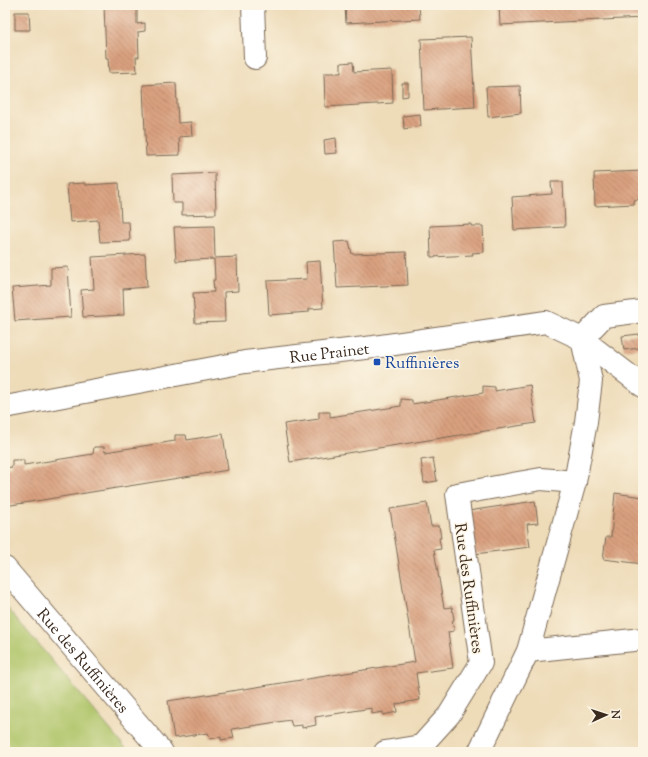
<svg xmlns="http://www.w3.org/2000/svg" width="648" height="757" font-family="'Sorts Mill Goudy',serif">
  <style>
    .grass { fill: #aec468; stroke: #747743 }
    .building { fill: url(#building-back-hatch) }
    .lines { fill: none; stroke-linecap: round; stroke-linejoin: round }
    .minor-casing { stroke: #7a6854; stroke-width: 24 }
    .minor { stroke: #fff; stroke-width: 22 }
    .transit-dot { fill: #1a4fb4; stroke: #fcf5e5; stroke-width: 1.5 }
    .labels { text-anchor: middle; stroke-width: 3; stroke-linejoin: round; paint-order: stroke }
    .street-label { font-size: 16px; fill: #3b2a1e; stroke: #fcf5e5 }
    .transit-label { font-size: 16px; fill: #164399; stroke: #fcf5e5; text-anchor: start }
  </style>
  <defs>
    <pattern id="building-back-hatch" width="6" height="6" patternUnits="userSpaceOnUse"><rect width="6" height="6" fill="#d9a07f"/><path d="M-1 5l2 2M0 0l6 6M5-1l2 2" fill="none" stroke="#b18367"/></pattern>
  </defs>
  <rect width="100%" height="100%" fill="#fcf5e5"/>
  <filter id="ink" filterUnits="userSpaceOnUse"><feTurbulence type="fractalNoise" baseFrequency=".025" numOctaves="2"/><feDisplacementMap in="SourceGraphic" scale="8" xChannelSelector="R" yChannelSelector="G"/><feConvolveMatrix kernelMatrix="1 2 1 2 8 2 1 2 1" color-interpolation-filters="sRGB"/></filter>
  <filter id="wash" filterUnits="userSpaceOnUse"><feTurbulence type="fractalNoise" baseFrequency=".012" numOctaves="4" result="noise"/><feDisplacementMap in="SourceGraphic" scale="16" xChannelSelector="R" yChannelSelector="G"/><feGaussianBlur stdDeviation="0.9" result="paint"/><feColorMatrix in="noise" values="0 0 0 0 0 0 0 0 0 0 0 0 0 0 0 0 0 1.4 0 .05"/><feComposite in="paint" operator="in"/></filter>
  <g filter="url(#wash)">
    <rect width="100%" height="100%" fill="#eedcb9"/>
    <path class="grass" d="M 5,605 L 129,752 L 5,752 Z"/>
    <g id="blocks">
      <path class="building" d="M 104,5 L 137,5 L 137,24 L 145,23 L 145,31 L 138,32 L 139,57 L 136,57 L 137,72 L 109,73 L 108,58 L 106,58 Z
        M 345,5 L 419,5 L 420,19 L 346,23 Z
        M 499,5 L 643,5 L 643,18 L 500,25 Z
        M 15,12 L 29,12 L 30,30 L 15,30 Z
        M 471,37 L 475,107 L 424,110 L 421,39 Z
        M 353,62 L 354,72 L 392,70 L 393,103 L 325,107 L 324,73 L 341,73 L 341,63 Z
        M 176,83 L 178,123 L 191,122 L 192,136 L 179,137 L 180,155 L 146,156 L 143,85 Z
        M 402,83 L 408,83 L 408,96 L 402,97 Z
        M 520,86 L 521,113 L 488,117 L 486,87 Z
        M 420,114 L 421,126 L 404,129 L 403,116 Z
        M 336,138 L 337,153 L 325,154 L 324,140 Z
        M 643,171 L 643,199 L 634,200 L 634,204 L 595,206 L 594,173 Z
        M 215,173 L 216,214 L 182,215 L 182,203 L 173,203 L 172,175 Z
        M 551,182 L 563,182 L 565,227 L 514,230 L 512,197 L 552,194 Z
        M 85,183 L 85,185 L 119,183 L 121,222 L 129,222 L 130,241 L 100,242 L 98,220 L 70,222 L 67,184 Z
        M 471,224 L 471,226 L 483,226 L 484,252 L 472,253 L 473,255 L 431,257 L 430,226 Z
        M 214,226 L 215,258 L 237,257 L 238,291 L 224,292 L 225,322 L 195,323 L 193,293 L 214,292 L 213,280 L 215,280 L 214,259 L 176,261 L 174,227 Z
        M 349,241 L 352,254 L 406,252 L 408,285 L 337,288 L 334,242 Z
        M 145,254 L 147,287 L 123,289 L 124,315 L 83,317 L 81,290 L 94,289 L 92,257 Z
        M 320,261 L 323,308 L 309,309 L 309,312 L 269,315 L 267,281 L 307,279 L 306,262 Z
        M 68,267 L 71,317 L 15,321 L 12,288 L 51,285 L 51,268 Z
        M 639,334 L 640,348 L 624,350 L 622,336 Z
        M 530,385 L 536,423 L 290,462 L 284,424 L 319,419 L 319,412 L 330,412 L 330,417 L 401,406 L 401,399 L 412,400 L 412,404 L 483,393 L 483,386 L 495,387 L 495,391 Z
        M 223,434 L 228,470 L 5,506 L 5,468 L 12,467 L 12,460 L 24,460 L 24,465 L 93,454 L 94,447 L 104,447 L 105,452 L 175,441 L 175,435 L 186,435 L 187,440 Z
        M 433,458 L 437,481 L 424,483 L 421,460 Z
        M 615,493 L 643,497 L 643,564 L 603,559 L 606,537 L 611,537 Z
        M 535,501 L 538,523 L 527,524 L 530,547 L 475,554 L 468,511 Z
        M 427,503 L 431,526 L 439,526 L 441,538 L 439,538 L 441,549 L 434,550 L 444,608 L 452,607 L 454,620 L 452,621 L 454,631 L 448,632 L 453,668 L 416,673 L 420,700 L 396,704 L 397,712 L 383,715 L 383,712 L 372,714 L 372,708 L 315,717 L 316,725 L 302,728 L 302,725 L 292,726 L 290,720 L 232,729 L 234,738 L 221,740 L 221,737 L 210,739 L 208,733 L 174,738 L 168,701 L 415,662 L 390,509 Z"/>
    </g>
  </g>
  <g filter="url(#ink)">
    <use href="#blocks" fill-opacity="0" stroke="#7a6854" stroke-width="1"/>
    <g class="lines">
      <g class="minor-casing">
        <g id="minor">
          <path d="M 253,5 L 255,58"/>
          <path d="M 582,339 L 604,316 L 643,311"/>
          <path id="s1" d="M 5,407 L 245,362 L 374,347 L 546,322 L 582,339 L 643,386"/>
          <path id="s2" d="M 5,568 L 162,752"/>
          <path d="M 528,651 L 643,639"/>
          <path d="M 385,752 L 421,746 L 449,715 L 481,663 L 457,494 L 541,479 L 575,482"/>
          <path d="M 479,752 L 528,651 L 575,482 L 586,422 L 591,381 L 582,339"/>
        </g>
      </g>
      <use href="#minor" class="minor"/>
    </g>
  </g>
  <rect class="transit-dot" x="373" y="358" width="8" height="8" rx="2"/>
  <g class="labels">
    <g class="street-label">
      <text dy="6" stroke="none"><textPath href="#s1" startOffset="329">Rue Prainet</textPath></text>
      <text transform="translate(470 588) rotate(82)" y="6">Rue des Ruffinières</text>
      <text dy="6" stroke="none"><textPath href="#s2" startOffset="121">Rue des Ruffinières</textPath></text>
    </g>
    <g class="transit-label">
      <text x="385" y="368">Ruffinières</text>
    </g>
  </g>
  <rect width="648" height="757" fill="none" stroke="#fcf5e5" stroke-width="20"/>
  <g transform="translate(606 715) rotate(87)" stroke="#fcf5e5" stroke-width="3" paint-order="stroke">
  <path d="M0-3L7 15L0 10L-7 15Z" fill="#3b2a1e"/>
  <text y="-6" font-size="11" font-weight="bold" text-anchor="middle" fill="#3b2a1e">N</text>
  </g>
</svg>
